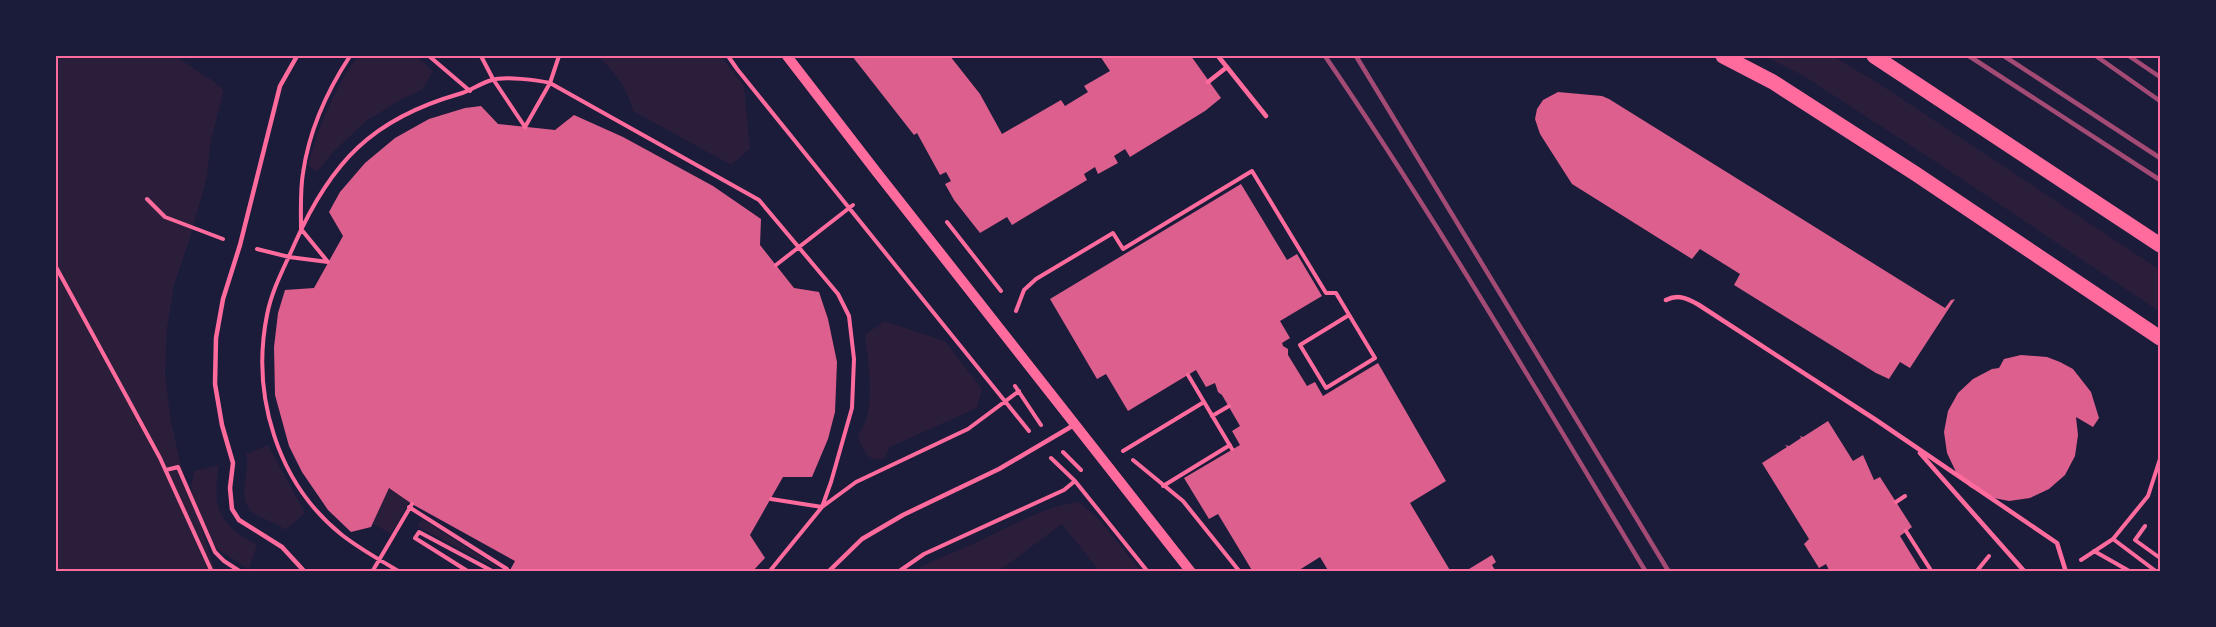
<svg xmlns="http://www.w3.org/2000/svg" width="2216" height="627" font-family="Manrope,sans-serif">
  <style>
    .green { fill: #2a1e3b }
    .building { fill: #dd5f8e }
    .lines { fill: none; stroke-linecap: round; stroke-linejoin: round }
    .path { stroke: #ff6b9d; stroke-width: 4 }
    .service { stroke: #ff6b9d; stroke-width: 4.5 }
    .tertiary { stroke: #ff6b9d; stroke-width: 10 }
    .primary { stroke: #ff6b9d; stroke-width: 15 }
    .rail { stroke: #a44b75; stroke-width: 4.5 }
    .neatline { fill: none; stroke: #ff6b9d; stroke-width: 2 }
  </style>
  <rect width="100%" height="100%" fill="#1b1b3a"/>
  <path class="green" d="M 56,56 L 175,56 L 213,81 L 224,90 L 211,140 L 207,177 L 189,241 L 174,285 L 167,328 L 165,373 L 170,416 L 180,462 L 194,508 L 191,487 L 194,471 L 219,465 C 212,506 218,525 257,545 L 249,569 L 217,549 L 200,523 L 215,571 L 56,571 Z
    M 358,56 L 416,56 L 433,71 L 422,90 L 402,99 L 366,121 L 333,152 L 317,172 L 308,165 C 319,126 334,88 358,56 Z
    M 598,56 L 721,56 L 744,86 L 750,149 L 731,165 L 633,111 C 627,87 615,73 598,56 Z
    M 1764,56 L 1833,56 L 1881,85 L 2160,270 L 2160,312 L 1948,170 L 1804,76 Z
    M 884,321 L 945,341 L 982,389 L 977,408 L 890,447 L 884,459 C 868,463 861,448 858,435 C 877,413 868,361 865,335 Z
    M 268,445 L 305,513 L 285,530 C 276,521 260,520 251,511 C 236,495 251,473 246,454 Z
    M 389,488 L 409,502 L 391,534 L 373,524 Z
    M 1079,502 L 1098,518 L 1141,571 L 1099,571 L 1062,524 L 999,571 L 914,571 C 931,560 949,555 968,546 C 1003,531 1042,506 1079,502 Z
    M 422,519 L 504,571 L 502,571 L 417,526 Z"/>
  <path class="building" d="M 852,56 L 950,56 L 980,94 L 1002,134 L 1061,100 L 1065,106 L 1088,92 L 1084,86 L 1110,71 L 1100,56 L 1191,56 L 1221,98 L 1205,111 L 1130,157 L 1125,149 L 1114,156 L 1118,163 L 1098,174 L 1095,167 L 1084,174 L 1087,180 L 1012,225 L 1007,217 L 980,233 L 954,200 L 945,184 L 951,181 L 946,172 L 940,175 L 917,133 L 914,135 Z
    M 1558,92 L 1602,96 L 1609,99 L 1945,308 L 1951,300 L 1955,299 L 1910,368 L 1900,362 L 1889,379 L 1876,373 L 1734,285 L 1740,274 L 1700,249 L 1692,259 L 1572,184 L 1540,134 L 1535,119 L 1537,109 L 1543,100 Z
    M 481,106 L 498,124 L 555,130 L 574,115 L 623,137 L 713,186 L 761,219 L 760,245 L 794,288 L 819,292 L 828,319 L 837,362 L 835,412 L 828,439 L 812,477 L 783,477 L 750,535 L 765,558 L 752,572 L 509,572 L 515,561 L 412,504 L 389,488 L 371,527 L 351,532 L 328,510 L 302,472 L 289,446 L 275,395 L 274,347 L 278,313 L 285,290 L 314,288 L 343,236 L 329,212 L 340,192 L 365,163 L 395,138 L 429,119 L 465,108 Z
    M 1241,184 L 1287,260 L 1297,254 L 1322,296 L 1280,321 L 1290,338 L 1282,343 L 1283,346 L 1288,349 L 1288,355 L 1307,386 L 1315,382 L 1323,396 L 1378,363 L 1446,481 L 1410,503 L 1451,572 L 1329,572 L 1320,557 L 1296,572 L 1253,572 L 1218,514 L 1209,519 L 1184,478 L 1240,445 L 1232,431 L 1240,426 L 1222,395 L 1218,392 L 1215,383 L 1206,387 L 1196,370 L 1128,411 L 1106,374 L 1097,379 L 1050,299 Z
    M 2021,355 L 2047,357 L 2060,362 L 2073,369 L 2091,392 L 2099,418 L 2093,427 L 2076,417 L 2078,435 L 2075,456 L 2065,475 L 2049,489 L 2030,498 L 2009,501 L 1989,497 L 1970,487 L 1956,472 L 1947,453 L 1944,432 L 1948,411 L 1958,393 L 1973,379 L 1992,369 L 1999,368 L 2004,359 Z
    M 1828,421 L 1853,461 L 1863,455 L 1874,480 L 1880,477 L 1912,527 L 1900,536 L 1922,572 L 1830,572 L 1826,564 L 1819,568 L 1804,544 L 1809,539 L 1762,463 L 1787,447 L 1785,445 L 1789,446 L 1801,438 L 1800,436 L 1803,437 Z
    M 1492,555 L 1496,562 L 1492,565 L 1496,572 L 1464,572 Z"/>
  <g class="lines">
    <path class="path" d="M 429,56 L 470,91
      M 481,56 L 493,79 L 525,127 L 550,83 L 559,56
      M 728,56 L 737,69 L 1029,431
      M 147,199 L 165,217 L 223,239
      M 947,222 L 1001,291
      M 257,249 L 289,257 L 328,262 L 301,229 C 301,211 300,191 303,173 C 309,131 327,91 350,56
      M 776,265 L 853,205
      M 56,267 L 160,458 L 212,572
      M 1016,311 L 1024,290 L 1036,279 L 1113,233 L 1123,249 L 1252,171 L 1326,293 L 1336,293 L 1375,358 L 1326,388 L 1300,345 L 1349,315
      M 1188,375 L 1232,449
      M 1015,386 L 1041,425
      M 1212,416 L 1229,406
      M 1123,451 L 1204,402
      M 1063,452 L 1081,470
      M 1051,458 L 1075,481 L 1148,572
      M 1133,460 L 1183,501 L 1240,572
      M 166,470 L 178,467 L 215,552 L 224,561 L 241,572
      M 1163,486 L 1230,445
      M 771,499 L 822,507 L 856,482 L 968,429 L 1019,391
      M 1896,502 L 1905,496
      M 409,507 L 507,569 L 506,572
      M 2145,526 L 2135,540 L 2160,558
      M 1906,531 L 1932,572
      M 2113,539 L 2157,572
      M 2094,551 L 2131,572
      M 2081,560 L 2113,539 L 2148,496 L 2160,459
      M 372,572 L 412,504
      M 400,572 C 380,560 360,549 342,535 C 277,483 251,395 267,315 C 272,289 285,266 295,243 C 331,162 372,119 459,94 C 471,91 480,83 492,80 C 503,76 538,80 550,83 L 759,200 L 838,294 L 849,316 L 854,359 L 852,408 L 831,482 L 822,507 L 769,572
      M 469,572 L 415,538 L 419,532 L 494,572
      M 898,572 L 924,554 L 1064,490 L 1075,481
      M 1976,572 L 1989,556"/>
    <path class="service" d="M 297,56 L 280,86 L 240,245 L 223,299 L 216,338 L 215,384 L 222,425 L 233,463 L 230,488 L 232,509 L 239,520 L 282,547 L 305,572
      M 1218,56 L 1266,116
      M 1208,82 L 1227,67
      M 1666,300 C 1678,294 1687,298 1699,305 L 1876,420 L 2057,543 L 2066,572
      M 1920,453 L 2025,572
      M 828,572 L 862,539 L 903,515 L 999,469 L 1074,425"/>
    <path class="tertiary" d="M 787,56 L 875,170 L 1191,572"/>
    <path class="primary" d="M 1723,56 L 1773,82 L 1916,174 L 2160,338
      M 1874,56 L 2160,245"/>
    <path class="rail" d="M 1325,56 C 1439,223 1541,398 1646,572
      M 1356,56 L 1669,572
      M 1969,56 L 2160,180
      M 2004,56 L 2160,158
      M 2096,56 L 2160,101
      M 2129,56 L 2160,77"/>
  </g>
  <rect width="2216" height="627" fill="none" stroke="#1b1b3a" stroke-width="114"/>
  <rect x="57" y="57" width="2102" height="513" class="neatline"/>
</svg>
